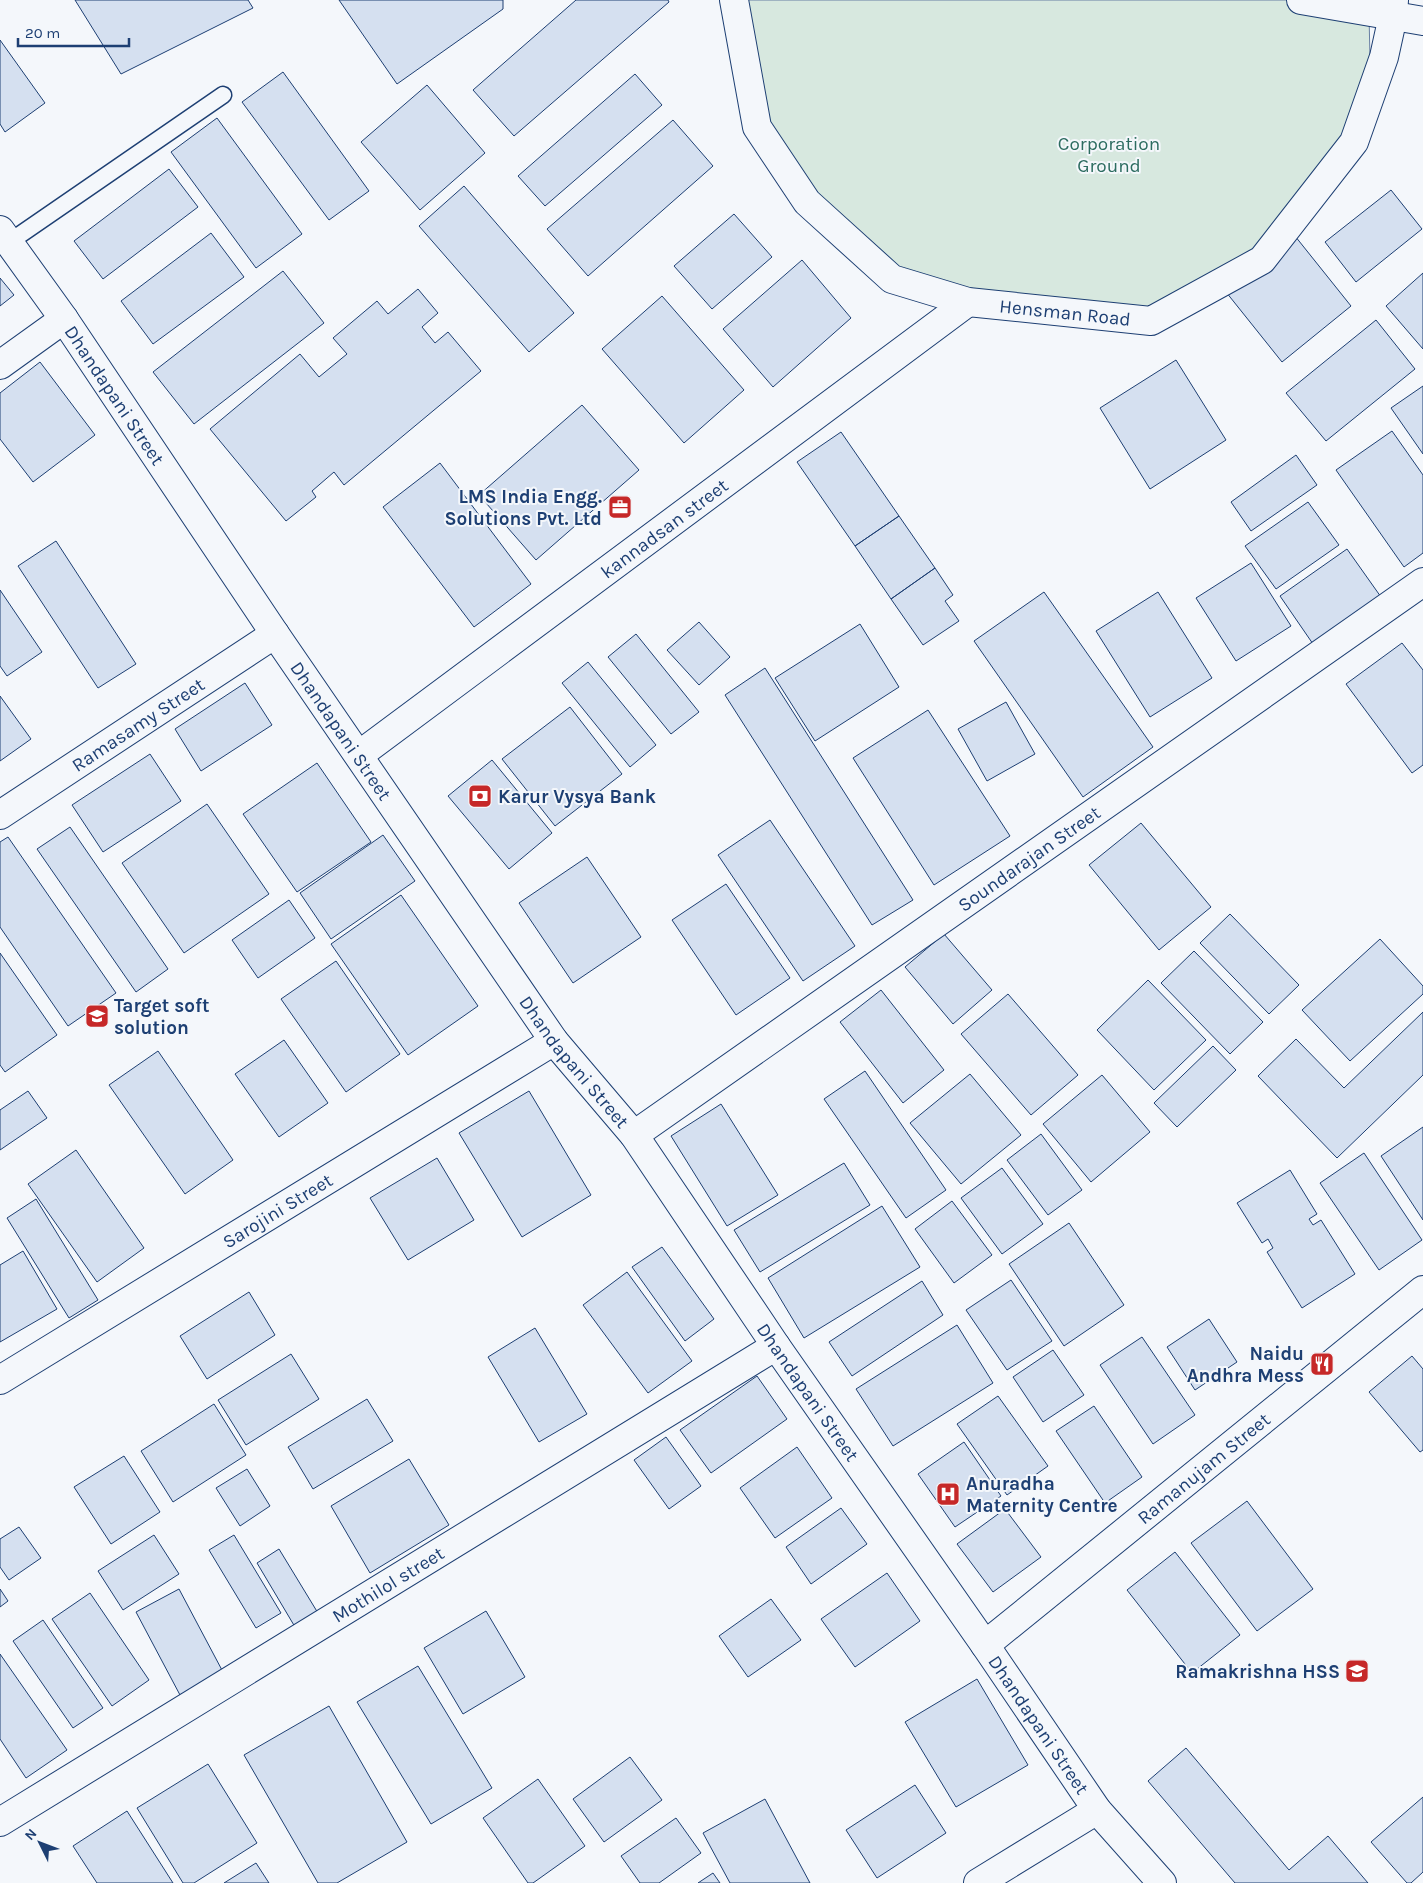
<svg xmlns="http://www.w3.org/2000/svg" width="1423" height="1883" font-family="Karla,sans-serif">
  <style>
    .green { fill: #d7e8df; stroke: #687fa3 }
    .building { fill: #d5e0f0; stroke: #1d3f73 }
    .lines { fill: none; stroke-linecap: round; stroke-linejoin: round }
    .lane-casing { stroke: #1d3f73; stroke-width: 19 }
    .street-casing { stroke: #1d3f73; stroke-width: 30 }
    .secondary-casing { stroke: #1d3f73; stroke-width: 30 }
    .lane { stroke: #f4f7fb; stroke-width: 16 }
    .street { stroke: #f4f7fb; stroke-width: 28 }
    .secondary { stroke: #f4f7fb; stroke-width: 28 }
    .labels { text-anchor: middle; stroke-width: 4; stroke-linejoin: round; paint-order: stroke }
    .park-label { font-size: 19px; fill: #2c6c60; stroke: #f4f7fb }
    .street-label { font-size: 19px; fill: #1d3f73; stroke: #f4f7fb }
    .poi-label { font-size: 19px; font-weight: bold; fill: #1d3f73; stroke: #f4f7fb; text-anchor: end }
  </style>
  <rect width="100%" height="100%" fill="#f4f7fb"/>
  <path class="green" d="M 746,0 L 1287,0 L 1369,13 L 1370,60 L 1340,142 L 1253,255 L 1146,313 L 971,295 L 898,273 L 816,200 L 769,128 Z"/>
  <path class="building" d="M 75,0 L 248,0 L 253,8 L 121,74 Z
    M 339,0 L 503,0 L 503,9 L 397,84 Z
    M 576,0 L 668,0 L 669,2 L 514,136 L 473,90 Z
    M 0,40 L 45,103 L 5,132 L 0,124 Z
    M 283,72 L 369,191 L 329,220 L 242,102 Z
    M 635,74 L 662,105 L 545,206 L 518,176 Z
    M 427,85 L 485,153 L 420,210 L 361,142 Z
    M 217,118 L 302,234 L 256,268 L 171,152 Z
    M 673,120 L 713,166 L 588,276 L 547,229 Z
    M 169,169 L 198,207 L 103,279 L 74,241 Z
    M 464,186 L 574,313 L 529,352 L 419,226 Z
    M 1391,190 L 1422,229 L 1356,282 L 1325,242 Z
    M 734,214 L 772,257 L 712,309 L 674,266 Z
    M 211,233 L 244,277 L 153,344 L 121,301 Z
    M 1295,236 L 1351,306 L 1282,362 L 1226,292 Z
    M 802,260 L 851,318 L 773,387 L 723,329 Z
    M 283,271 L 324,323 L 194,424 L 153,372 Z
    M 1423,273 L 1423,349 L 1386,306 Z
    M 0,278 L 14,295 L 0,306 Z
    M 418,289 L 438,313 L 422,327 L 435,343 L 448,332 L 481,371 L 344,485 L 334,472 L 312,491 L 316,497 L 286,521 L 210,429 L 300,354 L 319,377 L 347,354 L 333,338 L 377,301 L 388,314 Z
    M 662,296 L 744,390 L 684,443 L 602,349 Z
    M 1376,320 L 1415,369 L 1326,441 L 1286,393 Z
    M 1176,360 L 1226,440 L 1150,489 L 1100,408 Z
    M 40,362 L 95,435 L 33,482 L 0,439 L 0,393 Z
    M 1423,386 L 1423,454 L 1391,408 Z
    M 582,405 L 639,470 L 536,560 L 479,495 Z
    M 1392,431 L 1423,475 L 1423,553 L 1404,567 L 1336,470 Z
    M 841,432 L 899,516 L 855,546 L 797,462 Z
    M 1296,455 L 1317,485 L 1251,531 L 1231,502 Z
    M 440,463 L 531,584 L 474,627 L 383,507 Z
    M 1308,502 L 1339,545 L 1276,589 L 1245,546 Z
    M 899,516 L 935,568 L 891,599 L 855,546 Z
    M 56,541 L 136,664 L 98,688 L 18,566 Z
    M 1347,549 L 1381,597 L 1313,644 L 1280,596 Z
    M 1251,563 L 1291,626 L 1236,661 L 1196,598 Z
    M 935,568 L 953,595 L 945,601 L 959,621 L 923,645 L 891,599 Z
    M 0,590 L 42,652 L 7,676 L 0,666 Z
    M 1044,592 L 1153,747 L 1083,797 L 974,641 Z
    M 1158,592 L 1212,678 L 1150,717 L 1096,631 Z
    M 699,622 L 730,657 L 699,685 L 667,650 Z
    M 860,624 L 899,687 L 815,741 L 775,678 Z
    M 636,634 L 699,712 L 671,734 L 608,657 Z
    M 1402,643 L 1423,670 L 1423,765 L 1412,773 L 1346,684 Z
    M 588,662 L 656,745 L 630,767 L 562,683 Z
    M 765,668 L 913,900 L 872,925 L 725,695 Z
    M 245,683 L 272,725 L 201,771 L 175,729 Z
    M 0,696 L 31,739 L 0,761 Z
    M 1006,702 L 1035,754 L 987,781 L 958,729 Z
    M 570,707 L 622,774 L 555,826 L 502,759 Z
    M 928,710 L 1010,836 L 934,885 L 853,758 Z
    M 150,754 L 181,801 L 103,852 L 72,805 Z
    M 492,760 L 552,833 L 509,869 L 448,796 Z
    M 317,763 L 371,842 L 297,892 L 243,814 Z
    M 207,804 L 269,894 L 184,953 L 122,863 Z
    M 770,820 L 855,946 L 803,981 L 718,855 Z
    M 1141,823 L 1211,907 L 1159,950 L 1089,865 Z
    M 70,827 L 168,969 L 136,992 L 37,849 Z
    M 383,835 L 415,881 L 331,939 L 300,893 Z
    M 8,837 L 116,993 L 68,1026 L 0,927 L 0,842 Z
    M 587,857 L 641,937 L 573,983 L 519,903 Z
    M 726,884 L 790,978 L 736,1015 L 672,920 Z
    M 401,895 L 478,1006 L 408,1055 L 331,944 Z
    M 289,900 L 315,938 L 258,978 L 232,940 Z
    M 1230,914 L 1299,985 L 1269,1014 L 1200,943 Z
    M 944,934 L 992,990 L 953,1024 L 905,967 Z
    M 1380,939 L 1423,986 L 1423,994 L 1350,1061 L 1302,1010 Z
    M 1194,951 L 1263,1022 L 1230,1054 L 1161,983 Z
    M 0,953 L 57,1035 L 5,1072 L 0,1065 Z
    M 336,961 L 400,1054 L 346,1092 L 281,999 Z
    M 1148,980 L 1206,1040 L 1154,1090 L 1097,1030 Z
    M 881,990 L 944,1070 L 903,1103 L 840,1022 Z
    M 1008,994 L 1078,1075 L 1031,1115 L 961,1034 Z
    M 1423,1012 L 1423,1075 L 1337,1158 L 1258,1076 L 1296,1039 L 1344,1088 Z
    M 284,1040 L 328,1103 L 279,1137 L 235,1074 Z
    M 1213,1046 L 1236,1070 L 1177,1127 L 1154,1103 Z
    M 158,1051 L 233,1160 L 185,1194 L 109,1085 Z
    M 865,1071 L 946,1190 L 906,1218 L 824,1099 Z
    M 970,1074 L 1021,1135 L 961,1184 L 910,1123 Z
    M 1102,1075 L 1150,1132 L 1091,1182 L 1043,1124 Z
    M 28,1091 L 47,1118 L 0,1150 L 0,1110 Z
    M 529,1091 L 591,1195 L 522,1237 L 459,1133 Z
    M 721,1104 L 778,1195 L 727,1226 L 671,1136 Z
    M 1423,1127 L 1423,1220 L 1381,1156 Z
    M 1041,1134 L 1082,1190 L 1048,1215 L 1007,1160 Z
    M 76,1150 L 144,1248 L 97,1282 L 28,1184 Z
    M 1364,1153 L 1422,1240 L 1379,1270 L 1320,1183 Z
    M 437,1158 L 474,1220 L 408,1260 L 370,1198 Z
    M 844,1163 L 870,1205 L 760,1272 L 734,1230 Z
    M 1002,1168 L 1043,1224 L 1002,1254 L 961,1198 Z
    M 1290,1170 L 1317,1214 L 1309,1219 L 1313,1225 L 1321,1220 L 1355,1274 L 1302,1308 L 1267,1252 L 1273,1248 L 1268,1239 L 1262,1243 L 1237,1203 Z
    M 36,1199 L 98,1300 L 69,1318 L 7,1218 Z
    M 952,1201 L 992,1255 L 954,1283 L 915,1229 Z
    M 882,1206 L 920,1267 L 804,1338 L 768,1278 Z
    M 1069,1223 L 1124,1305 L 1064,1346 L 1009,1264 Z
    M 662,1247 L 714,1319 L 685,1341 L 632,1267 Z
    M 23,1251 L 57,1309 L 0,1342 L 0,1265 Z
    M 627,1272 L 692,1361 L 648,1393 L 583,1305 Z
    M 1011,1280 L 1052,1341 L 1007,1370 L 966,1310 Z
    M 922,1281 L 943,1315 L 852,1376 L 829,1342 Z
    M 249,1292 L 275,1335 L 207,1379 L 180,1336 Z
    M 1209,1319 L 1237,1362 L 1195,1390 L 1167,1347 Z
    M 957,1325 L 993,1383 L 893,1446 L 856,1389 Z
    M 535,1328 L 587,1414 L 539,1442 L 488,1357 Z
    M 1142,1337 L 1195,1415 L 1153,1444 L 1100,1365 Z
    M 1053,1350 L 1084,1395 L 1043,1422 L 1013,1377 Z
    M 291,1354 L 319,1399 L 246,1445 L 218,1400 Z
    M 1412,1356 L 1423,1369 L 1423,1450 L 1420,1452 L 1369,1392 Z
    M 757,1376 L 787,1419 L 711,1473 L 680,1430 Z
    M 998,1396 L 1048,1466 L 1007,1495 L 957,1424 Z
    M 367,1399 L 393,1441 L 313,1489 L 288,1447 Z
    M 214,1404 L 246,1455 L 173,1502 L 141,1451 Z
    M 1094,1406 L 1142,1477 L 1105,1503 L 1056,1431 Z
    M 666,1437 L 701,1486 L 669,1509 L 634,1460 Z
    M 964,1442 L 1001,1496 L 955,1527 L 918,1474 Z
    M 797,1447 L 832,1498 L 775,1538 L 740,1488 Z
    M 124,1456 L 160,1512 L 111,1544 L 74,1487 Z
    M 409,1459 L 449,1525 L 370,1573 L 331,1506 Z
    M 247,1469 L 270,1506 L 240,1526 L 216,1488 Z
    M 1247,1501 L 1313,1589 L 1257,1631 L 1191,1543 Z
    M 841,1508 L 867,1544 L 811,1584 L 786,1547 Z
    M 1005,1509 L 1041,1557 L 993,1592 L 957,1544 Z
    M 19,1527 L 41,1558 L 9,1580 L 0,1567 L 0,1539 Z
    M 154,1535 L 179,1574 L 123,1610 L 98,1571 Z
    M 234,1535 L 281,1613 L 256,1628 L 209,1550 Z
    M 279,1549 L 321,1618 L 298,1632 L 257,1563 Z
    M 1175,1552 L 1240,1635 L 1192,1673 L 1127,1590 Z
    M 887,1573 L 920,1621 L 855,1667 L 821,1619 Z
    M 0,1589 L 8,1601 L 0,1607 Z
    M 179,1589 L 223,1672 L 180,1695 L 136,1612 Z
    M 90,1593 L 149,1680 L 112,1706 L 52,1619 Z
    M 771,1599 L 801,1640 L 748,1677 L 719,1636 Z
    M 486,1611 L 525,1677 L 463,1714 L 424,1648 Z
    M 43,1620 L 103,1708 L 73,1728 L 13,1641 Z
    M 0,1654 L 67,1750 L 26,1778 L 0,1739 Z
    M 418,1666 L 492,1788 L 431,1824 L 357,1702 Z
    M 977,1679 L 1028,1765 L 956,1807 L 905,1722 Z
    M 329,1706 L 407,1842 L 337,1883 L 318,1883 L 244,1755 Z
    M 1186,1748 L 1289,1870 L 1328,1836 L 1368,1883 L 1235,1883 L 1148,1781 Z
    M 630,1757 L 662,1800 L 604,1842 L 573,1799 Z
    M 208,1764 L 257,1843 L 194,1883 L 183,1883 L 137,1808 Z
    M 538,1779 L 585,1846 L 533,1883 L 528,1883 L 483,1818 Z
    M 915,1785 L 946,1833 L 877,1878 L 846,1830 Z
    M 1423,1797 L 1423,1872 L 1411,1883 L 1407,1883 L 1371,1842 Z
    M 765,1799 L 810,1883 L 730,1883 L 703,1833 Z
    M 127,1811 L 173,1883 L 97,1883 L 73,1846 Z
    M 676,1818 L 701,1853 L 659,1883 L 640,1883 L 621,1856 Z
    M 256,1863 L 269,1883 L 224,1883 Z
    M 713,1873 L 720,1883 L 698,1883 Z"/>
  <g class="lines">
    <g class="lane-casing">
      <path id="lane" d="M 8,243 L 223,95"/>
    </g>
    <g class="street-casing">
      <g id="street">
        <path id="s1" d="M 734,0 L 757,127 L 807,202 L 892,279 L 968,302 L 1151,321 L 1262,260 L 1354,142 L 1384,57 L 1393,16 L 1394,0"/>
        <path id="s2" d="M 0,230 L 64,319 L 275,634 L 554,1041 L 634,1135 L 776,1346 L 985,1645 L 1097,1810 L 1162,1883"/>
        <path d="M 0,365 L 64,319"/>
        <path id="s3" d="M 359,755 L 968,302"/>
        <path id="s4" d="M 0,815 L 275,634"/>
        <path id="s5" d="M 634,1135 L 1423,582"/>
        <path id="s6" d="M 0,1380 L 554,1041"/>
        <path id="s7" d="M 985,1645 L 1423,1290"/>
        <path id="s8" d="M 0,1822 L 776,1346"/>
        <path d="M 978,1883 L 1097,1810"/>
      </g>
    </g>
    <g class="secondary-casing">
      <path id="secondary" d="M 1301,0 L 1423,21"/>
    </g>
    <use href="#lane" class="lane"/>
    <use href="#street" class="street"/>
    <use href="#secondary" class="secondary"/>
  </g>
  <defs>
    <g id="office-square" transform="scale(1.25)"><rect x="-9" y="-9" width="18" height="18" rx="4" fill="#c62828" stroke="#f4f7fb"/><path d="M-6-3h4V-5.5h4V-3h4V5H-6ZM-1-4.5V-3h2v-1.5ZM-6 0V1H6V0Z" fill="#fff"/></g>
    <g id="bank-square" transform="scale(1.25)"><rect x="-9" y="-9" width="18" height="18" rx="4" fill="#c62828" stroke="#f4f7fb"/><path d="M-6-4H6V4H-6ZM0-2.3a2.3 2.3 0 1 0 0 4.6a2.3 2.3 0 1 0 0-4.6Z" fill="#fff"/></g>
    <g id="school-square" transform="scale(1.25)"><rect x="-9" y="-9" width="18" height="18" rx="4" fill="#c62828" stroke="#f4f7fb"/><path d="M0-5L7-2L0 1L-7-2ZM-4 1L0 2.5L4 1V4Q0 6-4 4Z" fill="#fff"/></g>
    <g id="restaurant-square" transform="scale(1.25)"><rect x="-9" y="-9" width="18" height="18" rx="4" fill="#c62828" stroke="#f4f7fb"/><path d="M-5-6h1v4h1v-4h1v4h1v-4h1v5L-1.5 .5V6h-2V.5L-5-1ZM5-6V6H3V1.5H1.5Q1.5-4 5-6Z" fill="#fff"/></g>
    <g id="hospital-square" transform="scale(1.25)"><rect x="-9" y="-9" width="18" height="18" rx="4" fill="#c62828" stroke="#f4f7fb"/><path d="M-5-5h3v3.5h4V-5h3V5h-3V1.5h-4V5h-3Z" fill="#fff"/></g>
  </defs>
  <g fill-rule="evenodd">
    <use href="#office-square" x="620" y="507"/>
    <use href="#bank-square" x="480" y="796"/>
    <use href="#school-square" x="97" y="1016"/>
    <use href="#restaurant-square" x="1322" y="1364"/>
    <use href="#hospital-square" x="948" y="1494"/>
    <use href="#school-square" x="1357" y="1671"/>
  </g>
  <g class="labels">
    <g class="park-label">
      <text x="1109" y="150">Corporation<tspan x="1109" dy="22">Ground</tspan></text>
    </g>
    <g class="street-label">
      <text dy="7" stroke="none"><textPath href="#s1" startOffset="511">Hensman Road</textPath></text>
      <text dy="7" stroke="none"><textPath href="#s2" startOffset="201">Dhandapani Street</textPath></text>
      <text dy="7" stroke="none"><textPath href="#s3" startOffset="380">kannadsan street</textPath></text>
      <text dy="7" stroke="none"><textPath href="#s4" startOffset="165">Ramasamy Street</textPath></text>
      <text dy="7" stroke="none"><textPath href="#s2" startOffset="606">Dhandapani Street</textPath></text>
      <text dy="7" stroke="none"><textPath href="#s5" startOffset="482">Soundarajan Street</textPath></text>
      <text dy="7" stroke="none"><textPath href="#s2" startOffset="1011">Dhandapani Street</textPath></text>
      <text dy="7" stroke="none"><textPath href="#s6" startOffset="325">Sarojini Street</textPath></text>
      <text dy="7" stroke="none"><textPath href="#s2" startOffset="1416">Dhandapani Street</textPath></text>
      <text dy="7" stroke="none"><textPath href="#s7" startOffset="281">Ramanujam Street</textPath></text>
      <text dy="7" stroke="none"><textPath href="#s8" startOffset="455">Mothilol street</textPath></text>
      <text dy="7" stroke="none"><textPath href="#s2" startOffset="1821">Dhandapani Street</textPath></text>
    </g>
    <g class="poi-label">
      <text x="602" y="503">LMS India Engg.<tspan x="602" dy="22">Solutions Pvt. Ltd</tspan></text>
      <text x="498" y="803" text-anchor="start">Karur Vysya Bank</text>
      <text x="114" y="1012" text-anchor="start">Target soft<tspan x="114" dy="22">solution</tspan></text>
      <text x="1304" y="1360">Naidu<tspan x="1304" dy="22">Andhra Mess</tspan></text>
      <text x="966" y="1490" text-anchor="start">Anuradha<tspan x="966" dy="22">Maternity Centre</tspan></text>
      <text x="1340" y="1678">Ramakrishna HSS</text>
    </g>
  </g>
  <g transform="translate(40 1843) rotate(312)" stroke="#f4f7fb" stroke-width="4" paint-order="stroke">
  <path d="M0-4L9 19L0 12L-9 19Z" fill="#1d3f73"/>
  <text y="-8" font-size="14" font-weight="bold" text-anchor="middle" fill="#1d3f73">N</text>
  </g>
  <path d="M18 38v8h111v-8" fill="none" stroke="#1d3f73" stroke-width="2.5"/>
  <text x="25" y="38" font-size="15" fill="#1d3f73" stroke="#f4f7fb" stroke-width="4" paint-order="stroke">20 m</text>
</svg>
